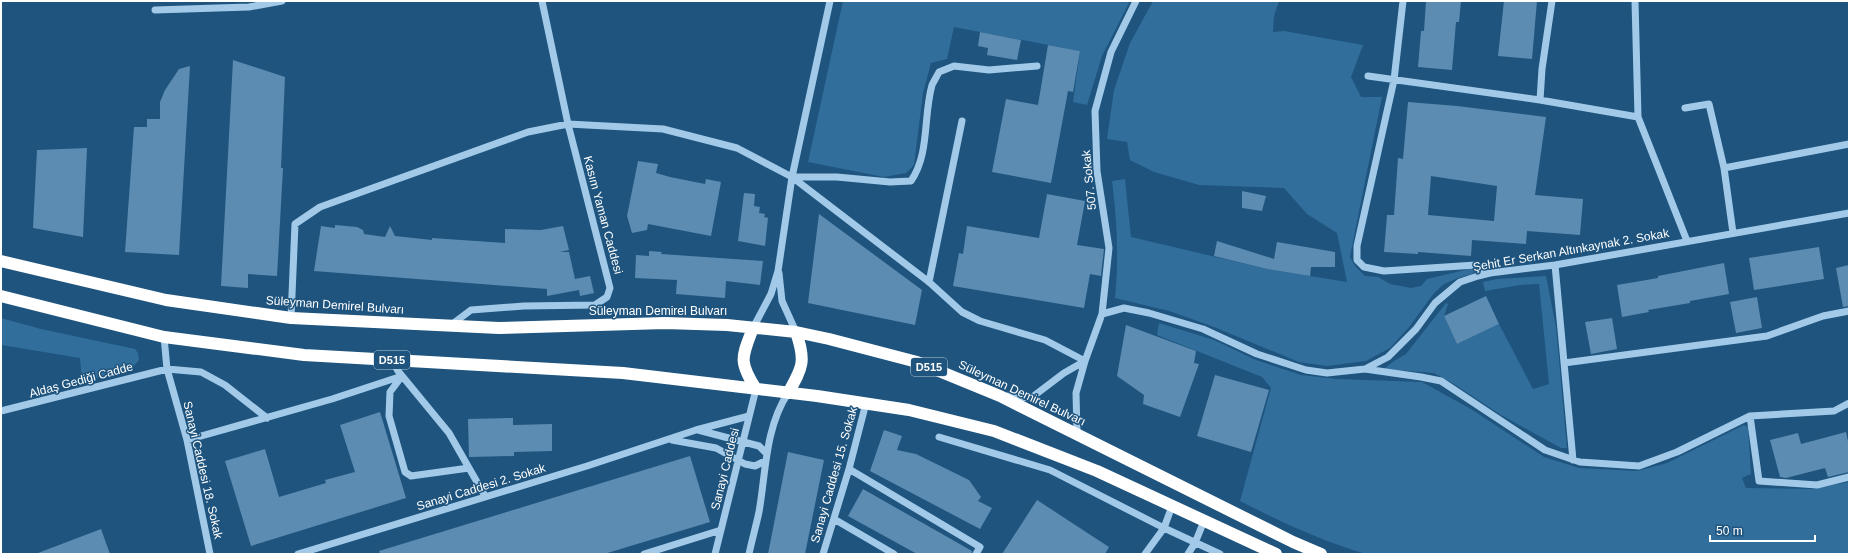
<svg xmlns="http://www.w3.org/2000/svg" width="1850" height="555" font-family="Helvetica,sans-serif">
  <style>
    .green { fill: #316e9c }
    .building { fill: #5c8cb2; fill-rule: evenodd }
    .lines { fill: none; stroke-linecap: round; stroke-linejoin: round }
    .minor { stroke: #a2cae8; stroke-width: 7 }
    .highway { stroke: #fff; stroke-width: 12 }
    .labels { text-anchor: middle; stroke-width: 3; stroke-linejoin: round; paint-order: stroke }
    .shield { fill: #1e547e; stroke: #bcccd8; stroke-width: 1 }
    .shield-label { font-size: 11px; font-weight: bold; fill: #fff }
    .street-label { font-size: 12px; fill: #fff; stroke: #1e547e }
  </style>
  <rect width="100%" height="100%" fill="#1e547e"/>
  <path class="green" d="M 843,1 L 1130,1 L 1102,56 L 1087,105 L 1073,102 L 1080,51 L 954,27 L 947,59 L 931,63 L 923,93 L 914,165 L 906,173 L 884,177 L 808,162 Z
    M 1153,1 L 1279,1 L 1274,16 L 1273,32 L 1284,31 L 1363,45 L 1351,77 L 1361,97 L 1382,97 L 1350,257 L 1355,266 L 1365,276 L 1378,277 L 1390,284 L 1411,288 L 1421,286 L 1427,279 L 1469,269 L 1475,269 L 1476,271 L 1472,274 L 1458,278 L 1444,284 L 1434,293 L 1410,326 L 1390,348 L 1366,361 L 1327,366 L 1299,362 L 1214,327 L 1169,311 L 1115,298 C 1119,257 1117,221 1112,181 L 1125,179 L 1131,237 L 1267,269 L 1347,282 L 1337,233 L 1307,214 L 1284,188 L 1199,185 L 1154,172 L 1130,160 L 1127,142 L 1107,139 L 1114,90 L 1130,43 Z
    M 1546,276 L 1556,327 L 1567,448 L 1561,448 L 1501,415 L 1454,384 L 1434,373 L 1384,369 L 1394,361 L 1406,354 L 1446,303 L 1448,304 L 1444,316 L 1457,344 L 1499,324 L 1533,389 L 1549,384 L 1539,284 L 1520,285 L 1485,291 L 1483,282 L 1497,279 Z
    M 1,318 L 41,329 L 135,349 L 138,353 L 139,360 L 132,368 L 82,382 L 80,358 L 1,345 Z
    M 1159,323 L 1214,340 L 1256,360 L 1301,375 L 1337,379 L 1422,382 L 1471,409 L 1544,457 L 1579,468 L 1637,471 L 1667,463 L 1744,425 L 1748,427 L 1751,474 L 1742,478 L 1746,488 L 1812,489 L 1849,482 L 1849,554 L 1366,554 C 1322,541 1281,522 1240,501 L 1271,388 L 1262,377 L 1157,335 Z"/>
  <path class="building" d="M 1426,1 L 1461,1 L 1459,22 L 1456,22 L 1452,70 L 1418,67 L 1421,31 L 1424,31 Z
    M 1504,1 L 1537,1 L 1532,59 L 1498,56 Z
    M 980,32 L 1021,40 L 1017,60 L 987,55 L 988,48 L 978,46 Z
    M 1048,45 L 1080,51 L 1073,92 L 1068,91 L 1051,183 L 992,172 L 1006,99 L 1038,105 Z
    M 233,60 L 285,77 L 281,168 L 283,168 L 277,276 L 248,274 L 248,288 L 221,286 Z
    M 190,66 L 179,255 L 125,252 L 134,127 L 147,127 L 147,119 L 160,119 L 160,102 L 165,90 L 179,69 Z
    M 1408,102 L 1457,106 L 1546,117 L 1535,195 L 1583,199 L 1580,235 L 1527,231 L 1526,244 L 1472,240 L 1471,256 L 1418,252 L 1418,254 L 1384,252 L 1387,215 L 1394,215 L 1398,158 L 1403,159 ZM 1431,176 L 1497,186 L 1494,221 L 1428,215 Z
    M 87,148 L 83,237 L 33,228 L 37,150 Z
    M 638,161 L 658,164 L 656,173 L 670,177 L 705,184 L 706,179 L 721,182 L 711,236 L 648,224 L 647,230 L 632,233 L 627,216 Z
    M 1242,191 L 1266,196 L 1262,211 L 1242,208 Z
    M 744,193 L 755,194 L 754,206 L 760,207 L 759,213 L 765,214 L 764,217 L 768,218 L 765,246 L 738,241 Z
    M 1047,194 L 1085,201 L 1077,245 L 1104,249 L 1101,276 L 1090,274 L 1084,308 L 953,286 L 959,253 L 963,254 L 967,226 L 1039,238 Z
    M 819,214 L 922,290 L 915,325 L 808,303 Z
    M 335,225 L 357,227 L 363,230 L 364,234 L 385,237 L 390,226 L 395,236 L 432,240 L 432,238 L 505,243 L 505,229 L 541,230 L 563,226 L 569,250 L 560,252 L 569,252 L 575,279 L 590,276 L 594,293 L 580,296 L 579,290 L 547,296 L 547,289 L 314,271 L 321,226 L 335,228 Z
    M 1217,241 L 1274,259 L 1277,242 L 1335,252 L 1335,267 L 1311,267 L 1310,276 L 1267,269 L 1214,256 Z
    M 1819,247 L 1824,279 L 1754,290 L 1749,258 Z
    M 649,251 L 662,252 L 661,254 L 763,261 L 760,285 L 726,281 L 725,298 L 676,294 L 677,280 L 635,278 L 636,255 L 649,256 Z
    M 1724,263 L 1729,294 L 1690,301 L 1690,303 L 1648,310 L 1649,312 L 1622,317 L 1617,285 L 1658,278 L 1658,276 Z
    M 1849,265 L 1849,306 L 1843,307 L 1836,268 Z
    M 1486,296 L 1499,324 L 1457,344 L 1444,316 Z
    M 1757,297 L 1762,328 L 1736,333 L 1730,302 Z
    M 1612,318 L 1617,349 L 1591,354 L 1585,322 Z
    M 1126,325 L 1196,351 L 1194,363 L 1199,364 L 1180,417 L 1143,404 L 1144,395 L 1117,376 Z
    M 1215,375 L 1269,390 L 1251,452 L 1197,436 Z
    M 380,412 L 406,498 L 251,546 L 225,461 L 265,449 L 279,497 L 326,483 L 325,480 L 355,472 L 340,425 Z
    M 513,418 L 513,425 L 552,424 L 552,451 L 514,452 L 514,456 L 469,457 L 468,419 Z
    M 884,430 L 902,436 L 897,450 L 916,454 L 969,480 L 981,497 L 978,501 L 992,508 L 980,529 L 870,471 Z
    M 1846,432 L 1849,446 L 1849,472 L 1828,477 L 1825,468 L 1786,478 L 1780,477 L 1770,440 L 1798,433 L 1801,444 Z
    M 788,452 L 824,460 L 805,554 L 768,554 Z
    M 690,456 L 710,522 L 604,554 L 380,554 L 379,551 Z
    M 863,489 L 972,551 L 971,554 L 917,554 L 848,516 Z
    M 1037,500 L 1109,547 L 1105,554 L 1002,554 Z
    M 101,529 L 110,554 L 38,554 L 38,553 Z"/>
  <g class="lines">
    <path class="minor" d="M 1403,1 L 1394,80 L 1357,246 L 1357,260 L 1364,267 L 1384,271 L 1476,265 L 1490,273
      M 1552,1 L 1542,69 L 1540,100 L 1638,117
      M 1635,1 L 1638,117 L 1687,241
      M 155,10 L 249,7 L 282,1
      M 1368,76 L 1540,100
      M 1685,108 L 1709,104 L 1724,168 L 1733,233
      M 1724,168 L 1849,144
      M 792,177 L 837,177 L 890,182 L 911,181 C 930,153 923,117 932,85 C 934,81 937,76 939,72 L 954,66 L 989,70 L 1037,66
      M 1555,265 L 1573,460
      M 779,273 L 782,301 L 796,332
      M 929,282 L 962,121
      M 1102,314 L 1124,308 L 1149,313 L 1203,329 L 1257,354 L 1306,370 L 1327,373 L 1365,369 L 1388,357 L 1416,329 L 1435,303 L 1460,282 L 1478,276 L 1490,273 L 1555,265 L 1849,213
      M 291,318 L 295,224 L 320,207 L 528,132 L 568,124 L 663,129 L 737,148 L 792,177 L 929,282 L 962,312 L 980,321 L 1045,340 L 1085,361
      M 451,325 L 471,310 L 524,306 L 595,305 L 607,297 L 610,288 L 568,124 L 542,1
      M 753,328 L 771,294 L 778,271 L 792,177 L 830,1
      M 164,337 L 167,369 L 187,440 L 210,554
      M 392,360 L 398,371 L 449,433 L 485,496
      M 1564,363 L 1767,336 L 1823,316 L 1849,311
      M 1365,369 L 1421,377 L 1441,381 L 1545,450 L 1580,462 L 1639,466 L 1677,452 L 1750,416 L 1834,411 L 1849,403
      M 402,376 L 390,392 L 389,416 L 405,472 L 411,476 L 469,468
      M 1008,396 L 1031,398 L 1064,373 L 1085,361
      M 1,411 L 167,369 L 201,372 L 225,385 L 267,418
      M 1750,416 L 1759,481 L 1817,485 L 1849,477
      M 698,430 L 759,446 L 766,453
      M 1077,433 L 1076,393 L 1085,361 L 1102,314 L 1109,248 L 1097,171 L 1095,111 L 1111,52 L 1136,1
      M 939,437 L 1050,470 L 1164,528 L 1220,554
      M 187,440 L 332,399 L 402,376
      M 672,440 L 716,448 L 745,464 L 755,466 L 765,461
      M 849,469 L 980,547 L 976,554
      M 834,519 L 894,554
      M 298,554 L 587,466 L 696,430 L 749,416
      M 644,554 L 721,530
      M 715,554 L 756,389
      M 749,554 C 752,540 756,526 759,512 C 766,472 765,428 788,393
      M 823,554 L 849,469 L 866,403
      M 1145,554 L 1164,528 L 1172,506
      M 1188,554 L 1195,543 L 1204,521"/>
    <path class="highway" d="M 1,261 L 166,300 L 291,318 L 499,328 L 665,323 L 727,325 L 796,332 L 829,339 L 917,362 L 1000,396 L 1293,542 L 1321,554
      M 1,296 L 164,337 L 304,355 L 623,373 L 817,396 L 909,410 L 994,431 L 1097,471 L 1276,554
      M 753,328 C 742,357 738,361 756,389
      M 788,393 C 803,367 806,361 796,332"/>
  </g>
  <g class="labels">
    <g class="shield">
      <rect x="374" y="351" width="36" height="18" rx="3"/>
      <rect x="911" y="358" width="36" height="18" rx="3"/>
    </g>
    <g class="shield-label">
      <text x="392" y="364">D515</text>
      <text x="929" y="371">D515</text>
    </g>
    <g class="street-label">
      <text transform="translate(1089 180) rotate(-96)" y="4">507. Sokak</text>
      <text transform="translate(603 215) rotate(75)" y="4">Kasım Yaman Caddesi</text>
      <text transform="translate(1571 250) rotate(-10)" y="4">Şehit Er Serkan Altınkaynak 2. Sokak</text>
      <text transform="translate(335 305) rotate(4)" y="4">Süleyman Demirel Bulvarı</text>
      <text x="658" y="315">Süleyman Demirel Bulvarı</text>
      <text transform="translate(81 380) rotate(-15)" y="4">Aldaş Gediği Cadde</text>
      <text transform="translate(1022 393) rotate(25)" y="4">Süleyman Demirel Bulvarı</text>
      <text transform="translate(725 469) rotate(-76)" y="4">Sanayi Caddesi</text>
      <text transform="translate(203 470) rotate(77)" y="4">Sanayi Caddesi 18. Sokak</text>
      <text transform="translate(834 475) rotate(-74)" y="4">Sanayi Caddesi 15. Sokak</text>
      <text transform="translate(481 487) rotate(-17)" y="4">Sanayi Caddesi 2. Sokak</text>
    </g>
  </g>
  <rect width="1850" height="555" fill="none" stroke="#ffffff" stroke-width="4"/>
  <path d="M1710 535v6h105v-6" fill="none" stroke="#ffffff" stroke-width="2"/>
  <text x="1716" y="535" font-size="12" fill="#ffffff" stroke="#1e547e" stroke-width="3" paint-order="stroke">50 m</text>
</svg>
